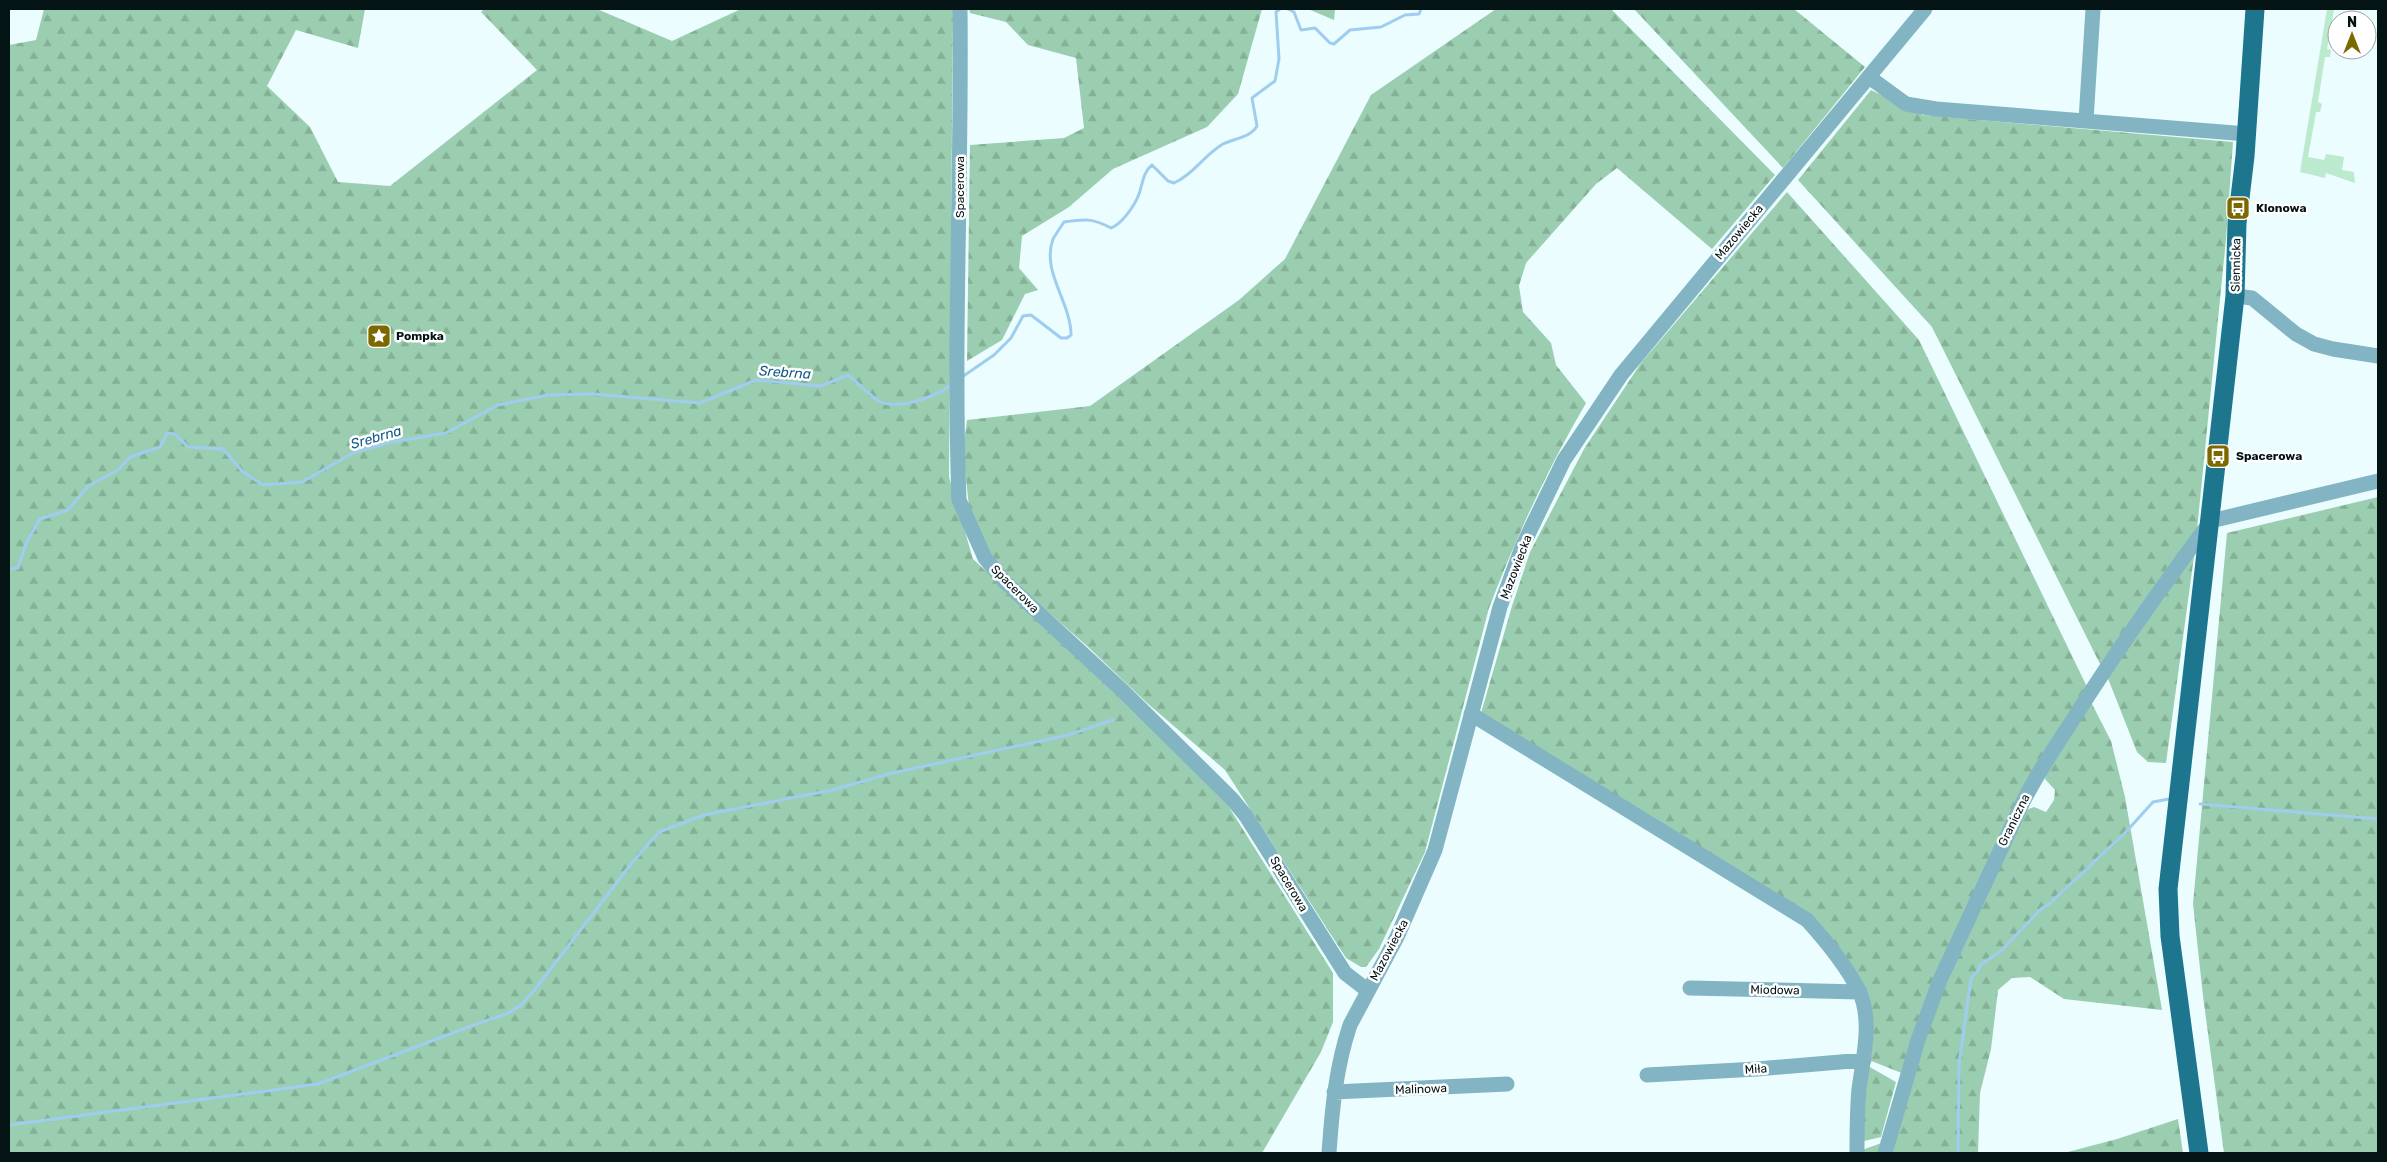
<svg xmlns="http://www.w3.org/2000/svg" width="2387" height="1162" font-family="Rubik,sans-serif">
  <style>
    .green { fill: #bbeace }
    .forest { fill: url(#forest-firs) }
    .lines { fill: none; stroke-linecap: round; stroke-linejoin: round }
    .stream { stroke: #9fcdef; stroke-width: 3 }
    .minor { stroke: #82b4c4; stroke-width: 15 }
    .major { stroke: #1d768e; stroke-width: 19 }
    .labels { text-anchor: middle; stroke-width: 5; stroke-linejoin: round; paint-order: stroke }
    .street-label { font-size: 12px; fill: #041415; stroke: #fff }
    .poi-label { font-size: 12px; font-weight: bold; fill: #041415; stroke: #fff; text-anchor: start }
    .water-label { font-size: 14px; font-style: italic; fill: #115b87; stroke: #fff }
  </style>
  <defs>
    <pattern id="forest-firs" width="22" height="20" patternUnits="userSpaceOnUse" patternTransform="scale(1.25)"><rect width="22" height="20" fill="#9bceb0"/><path d="M5 1l3.5 6h-7zM16 11l3.5 6h-7z" fill="#84b096"/></pattern>
  </defs>
  <rect width="100%" height="100%" fill="#ebfdfe"/>
  <path class="green" d="M 2327,9 L 2334,10 L 2327,49 L 2331,50 L 2330,57 L 2325,57 L 2318,102 L 2322,104 L 2320,112 L 2316,112 L 2308,157 L 2324,160 L 2326,154 L 2344,157 L 2342,170 L 2354,172 L 2355,183 L 2326,173 L 2325,178 L 2300,172 Z"/>
  <path class="forest" d="M 44,9 L 365,9 L 358,48 L 296,30 L 267,86 L 310,127 L 338,182 L 390,186 L 537,70 L 481,12 L 484,9 L 597,9 L 672,41 L 741,9 L 953,9 L 949,477 L 973,559 L 1108,685 L 1227,804 L 1333,973 L 1333,1022 L 1321,1052 L 1262,1153 L 9,1153 L 9,45 L 36,40 Z
    M 969,9 L 1262,9 L 1238,94 L 1207,127 L 1113,169 L 1069,207 L 1022,236 L 1019,268 L 1038,290 L 1025,294 L 1002,340 L 967,361 L 970,145 L 1064,138 L 1084,128 L 1076,58 L 1028,45 L 1006,22 L 970,13 Z
    M 1308,9 L 1335,9 L 1334,20 Z
    M 1496,9 L 1611,9 L 1775,175 L 1712,249 L 1617,168 L 1596,184 L 1526,263 L 1519,286 L 1523,312 L 1551,343 L 1556,365 L 1586,403 C 1548,468 1516,537 1489,608 L 1425,852 L 1379,949 L 1366,967 L 1361,967 L 1346,958 L 1225,770 L 1147,703 L 1087,646 L 1005,574 L 983,542 L 970,516 L 963,451 L 967,420 L 1090,406 L 1239,300 L 1285,259 L 1371,95 Z
    M 1634,9 L 1794,9 L 1865,67 L 1783,168 Z
    M 1871,90 L 1923,115 L 2233,142 L 2226,239 L 2197,530 L 2102,668 L 1932,327 L 1798,180 Z
    M 1787,192 L 1919,340 L 2088,689 L 2013,815 L 1904,1074 L 1869,1060 L 1869,1028 L 1829,940 L 1481,713 L 1512,606 L 1530,552 L 1584,449 L 1641,363 Z
    M 2378,497 L 2378,1153 L 2224,1153 L 2203,996 L 2193,904 L 2227,533 Z
    M 2195,549 L 2166,763 L 2148,762 L 2137,752 L 2107,676 Z
    M 2091,702 L 2111,741 L 2125,797 L 2162,1010 L 2064,999 L 2030,977 L 2012,978 L 1998,990 L 1991,1049 L 1980,1093 L 1978,1153 L 1888,1153 L 1932,1014 L 2026,810 L 2034,807 L 2046,812 L 2054,800 L 2055,790 L 2045,779 L 2046,775 L 2070,730 Z
    M 1868,1066 L 1896,1082 L 1881,1137 L 1860,1142 Z
    M 2178,1119 L 2183,1153 L 2064,1153 L 2117,1139 Z
    M 1887,1141 L 1883,1153 L 1862,1153 L 1862,1150 Z"/>
  <g class="lines">
    <path class="stream" d="M 1288,9 L 1294,12 L 1301,30 L 1315,28 L 1330,43 L 1334,44 L 1350,30 L 1381,27 L 1405,15 L 1419,14 L 1421,9
      M 962,377 L 994,355 L 1011,338 L 1023,316 L 1031,315 L 1061,338 L 1067,338 L 1071,335 C 1071,302 1041,272 1053,239 C 1056,234 1060,228 1064,222 C 1085,219 1092,218 1111,228 C 1122,224 1135,205 1139,194 C 1143,183 1143,172 1152,165 L 1168,181 L 1174,183 C 1194,174 1204,155 1223,144 C 1235,138 1250,138 1257,126 L 1252,98 L 1275,81 L 1279,59 L 1276,12 L 1280,9
      M 9,569 L 18,568 L 27,541 L 40,519 L 68,510 L 88,486 L 118,470 L 130,457 L 160,447 L 167,433 L 175,434 L 188,447 L 223,449 L 242,471 L 263,485 L 302,482 L 353,453 L 392,442 L 446,433 L 498,405 L 548,395 L 593,394 L 700,403 L 756,380 L 821,386 L 848,375 C 857,382 872,398 881,402 C 900,410 937,396 951,385
      M 2200,804 L 2378,819
      M 9,1125 L 318,1084 L 479,1023 L 504,1015 L 521,1005 L 533,992 L 631,864 L 659,832 L 704,815 L 832,790 L 888,774 L 1068,735 L 1113,720
      M 1958,1153 L 1959,1065 L 1971,978 L 1978,971 L 1980,965 L 2001,951 L 2041,909 L 2049,904 L 2124,834 L 2153,802 L 2169,799"/>
    <path class="minor" d="M 960,9 C 962,173 953,337 959,500 L 985,558 L 1004,581 L 1123,691 L 1232,799 L 1246,816 L 1345,973 L 1367,990
      M 1869,77 L 1906,104 L 1936,109 L 2247,134
      M 2086,120 L 2093,9
      M 2235,296 L 2252,298 L 2296,334 L 2314,344 L 2333,349 L 2378,356
      M 1471,714 L 1807,920 C 1826,941 1846,965 1859,991 C 1873,1020 1863,1058 1859,1089 C 1857,1110 1857,1132 1857,1153
      M 1690,988 L 1860,992
      M 1647,1075 L 1757,1069 L 1864,1060
      M 1334,1092 L 1507,1084
      M 1329,1153 C 1332,1109 1336,1067 1350,1025 L 1397,937 L 1435,850 L 1500,607 L 1522,547 L 1564,460 L 1621,375 L 1925,9
      M 1885,1153 L 1918,1040 L 1940,980 L 2021,806 C 2036,775 2055,747 2074,718 C 2117,650 2163,585 2211,521 L 2378,481"/>
    <path class="major" d="M 2199,1153 L 2170,936 L 2168,889 L 2235,296 L 2237,223 L 2245,156 L 2255,9"/>
  </g>
  <defs>
    <g id="bus-square" transform="scale(1.25)"><rect x="-9" y="-9" width="18" height="18" rx="4" fill="#7c6800" stroke="#fff"/><path d="M-5-6H5V4H4V6H2V4H-2V6H-4V4H-5ZM-3.5-4V0h7V-4ZM-3.5 1.2v1.5H-2V1.2ZM2 1.2v1.5H3.5V1.2Z" fill="#fff"/></g>
    <g id="sight-square" transform="scale(1.25)"><rect x="-9" y="-9" width="18" height="18" rx="4" fill="#7c6800" stroke="#fff"/><path d="M0-6L1.8-2.2L6-1.7L2.9 1.2L3.7 5.4L0 3.3L-3.7 5.4L-2.9 1.2L-6-1.7L-1.8-2.2Z" fill="#fff"/></g>
  </defs>
  <g fill-rule="evenodd">
    <use href="#bus-square" x="2238" y="208"/>
    <use href="#sight-square" x="379" y="336"/>
    <use href="#bus-square" x="2218" y="456"/>
  </g>
  <g class="labels">
    <g class="street-label">
      <text transform="translate(960 187) rotate(-90)" y="4">Spacerowa</text>
      <text transform="translate(1739 232) rotate(-50)" y="4">Mazowiecka</text>
      <text transform="translate(2236 265) rotate(-89)" y="4">Siennicka</text>
      <text transform="translate(1516 567) rotate(-69)" y="4">Mazowiecka</text>
      <text transform="translate(1015 589) rotate(45)" y="4">Spacerowa</text>
      <text transform="translate(2014 820) rotate(-64)" y="4">Graniczna</text>
      <text transform="translate(1289 884) rotate(59)" y="4">Spacerowa</text>
      <text transform="translate(1389 950) rotate(-62)" y="4">Mazowiecka</text>
      <text transform="translate(1775 990) rotate(1)" y="4">Miodowa</text>
      <text transform="translate(1756 1069) rotate(-4)" y="4">Miła</text>
      <text transform="translate(1421 1089) rotate(-2)" y="4">Malinowa</text>
    </g>
    <g class="poi-label">
      <text x="2256" y="212">Klonowa</text>
      <text x="396" y="340">Pompka</text>
      <text x="2236" y="460">Spacerowa</text>
    </g>
    <g class="water-label">
      <text transform="translate(785 372) rotate(4)" y="5">Srebrna</text>
      <text transform="translate(376 437) rotate(-16)" y="5">Srebrna</text>
    </g>
  </g>
  <rect width="2387" height="1162" fill="none" stroke="#041415" stroke-width="20"/>
  <g transform="translate(2352 35)"><circle r="24" fill="#ffffff" stroke="#9ba1a1"/>
  <path d="M0-4L9 19L0 12L-9 19Z" fill="#7c6800"/>
  <text y="-8" font-size="14" font-weight="bold" text-anchor="middle" fill="#041415">N</text>
  </g>
</svg>
